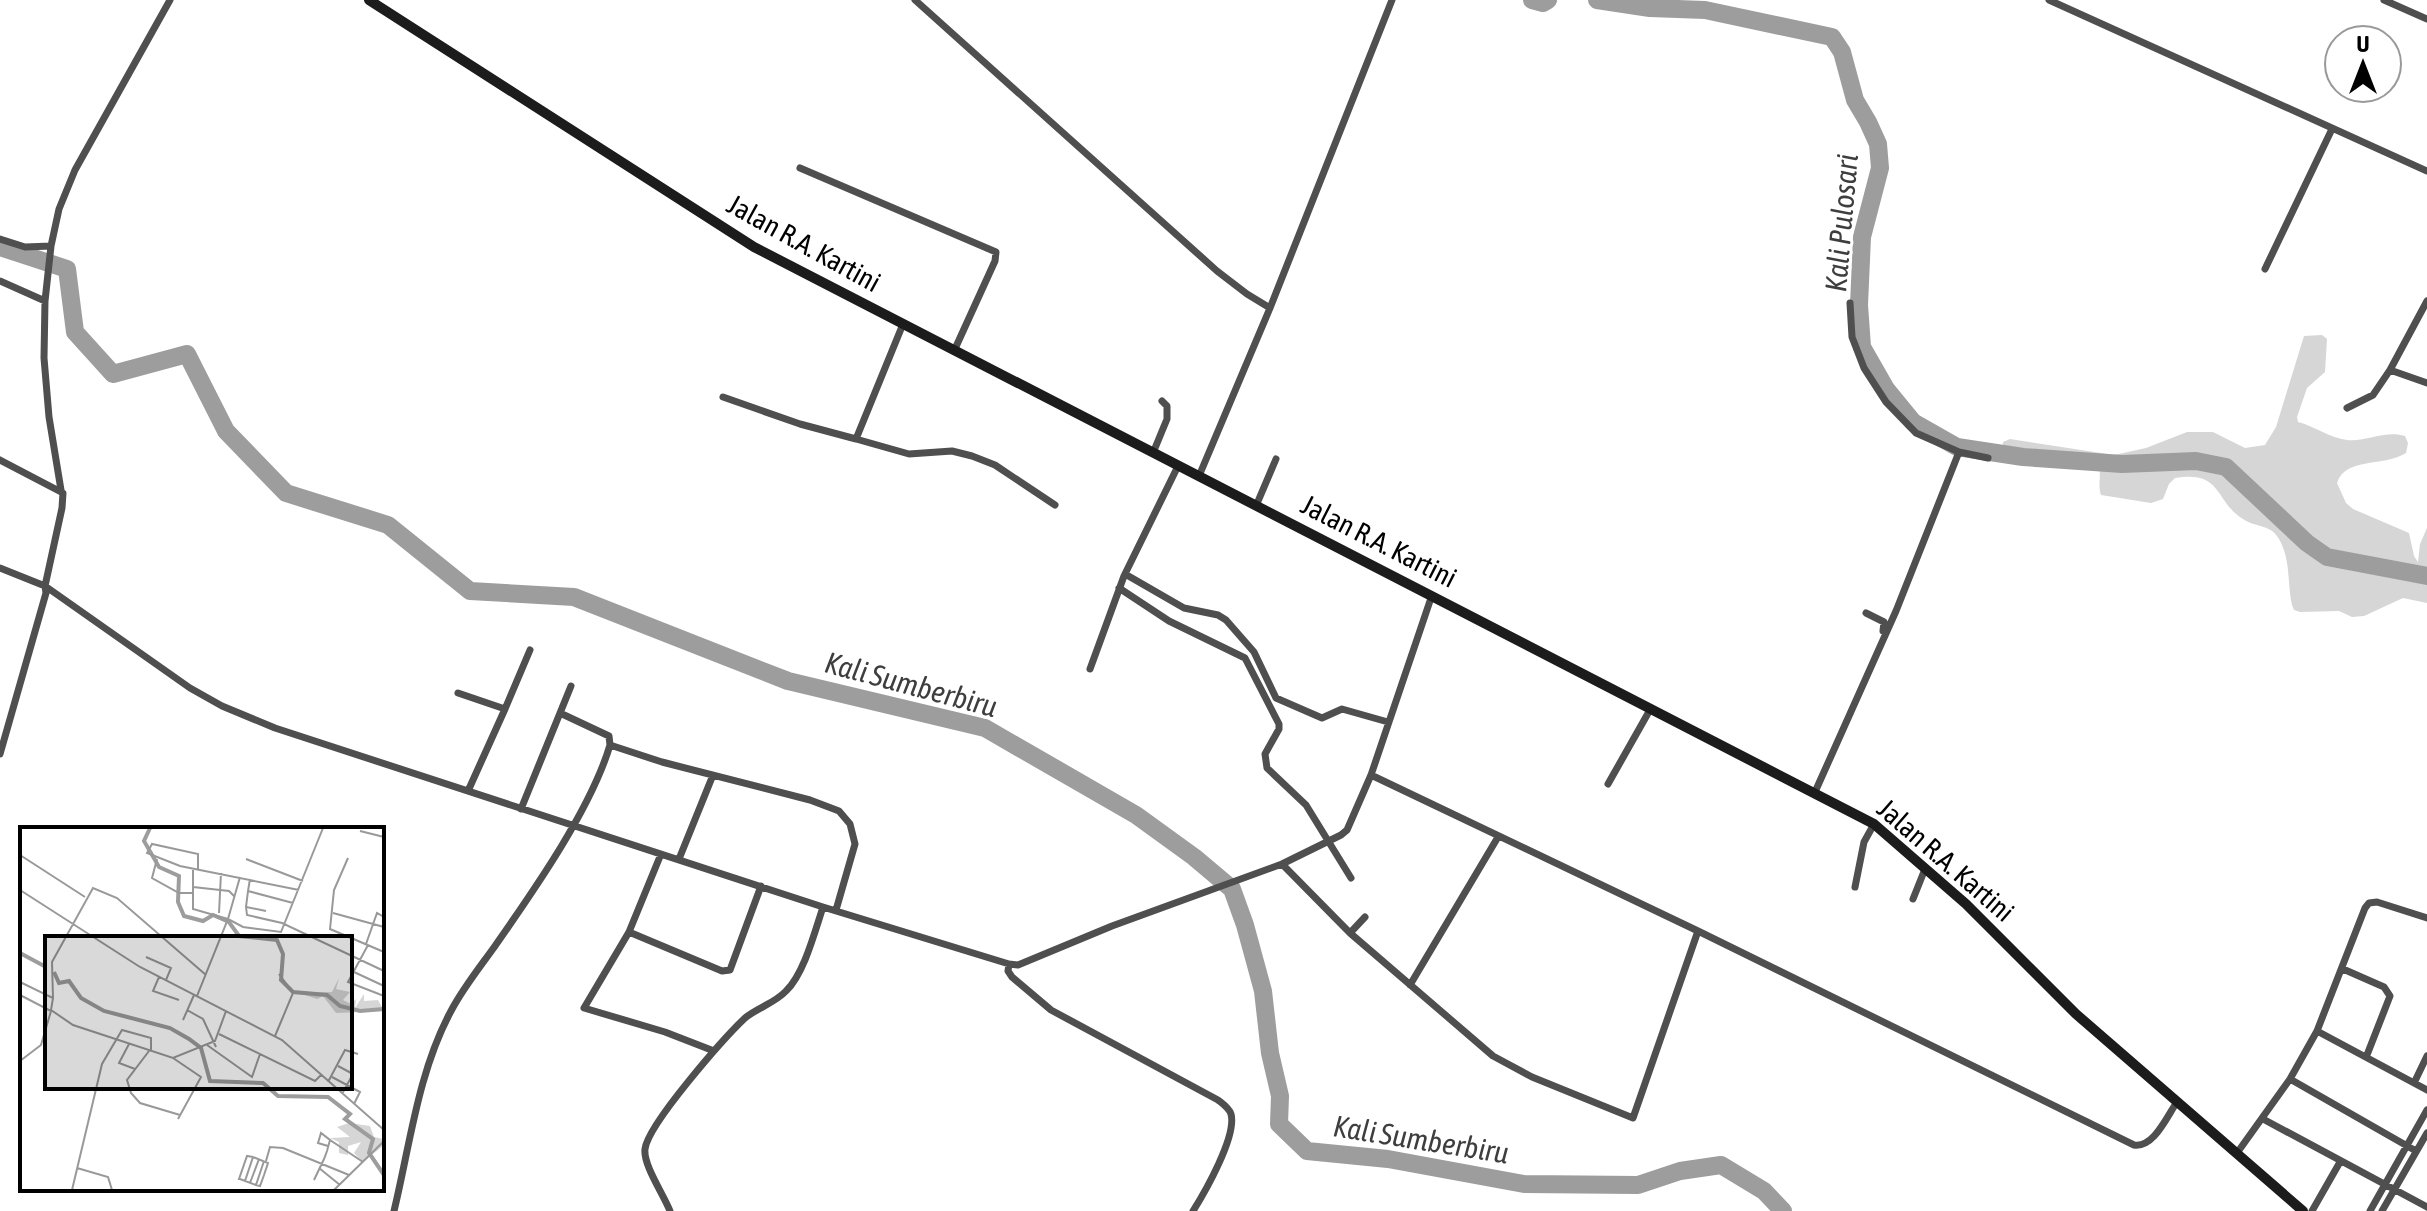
<svg xmlns="http://www.w3.org/2000/svg" width="2427" height="1211" font-family="'Asap Condensed',sans-serif">
  <style>
    .green { fill: #d6d6d6 }
    .lines { fill: none; stroke-linecap: round; stroke-linejoin: round }
    .river { stroke: #9d9d9d; stroke-width: 18 }
    .street { stroke: #4f4f4f; stroke-width: 7 }
    .secondary { stroke: #1c1c1c; stroke-width: 10 }
    .labels { text-anchor: middle; stroke-width: 6; stroke-linejoin: round; paint-order: stroke }
    .street-label { font-size: 28px; fill: #000; stroke: #fff }
    .water-label { font-size: 30px; font-style: italic; fill: #3e3e3e; stroke: #fff }
    .inset-river { fill: none; stroke: #9d9d9d; stroke-width: 4 }
    .inset-road { fill: none; stroke: #999; stroke-width: 2 }
    .view { fill: #000; fill-opacity: 0.15; stroke: #000; stroke-width: 4 }
    .inset-edge { fill: none; stroke: #000; stroke-width: 4 }
  </style>
  <rect width="100%" height="100%" fill="#fff"/>
  <path class="green" d="M 2322,335 L 2327,339 L 2325,372 L 2307,388 L 2297,417 L 2298,422 C 2314,426 2330,438 2347,440 C 2367,442 2385,430 2405,436 L 2408,443 L 2406,453 C 2384,467 2345,457 2337,483 L 2346,503 L 2353,509 L 2409,533 L 2414,556 L 2418,562 L 2420,544 L 2427,528 L 2427,603 L 2403,598 L 2364,616 L 2352,617 L 2339,611 L 2300,612 L 2294,610 L 2292,605 C 2287,582 2291,560 2279,539 C 2271,524 2256,528 2243,519 C 2214,501 2223,470 2175,478 L 2169,484 L 2163,499 L 2151,503 L 2101,495 C 2097,483 2103,474 2097,462 L 2002,454 L 2003,442 L 2010,439 L 2114,455 L 2146,448 L 2187,432 L 2213,432 L 2245,448 L 2265,445 L 2276,427 L 2304,336 Z"/>
  <g class="lines">
    <path class="river" d="M 1532,0 L 1543,3 L 1548,0
      M 1597,0 L 1650,8 L 1705,10 L 1832,37 L 1842,52 L 1855,100 L 1868,122 L 1878,144 L 1880,168 L 1862,237 L 1859,305 L 1862,347 L 1886,389 L 1913,422 L 1957,447 L 2023,457 L 2122,464 L 2196,461 L 2226,467 L 2307,543 L 2327,557 L 2427,576
      M 0,247 L 67,269 L 75,332 L 113,374 L 187,354 L 226,431 L 286,493 L 388,525 L 470,591 L 574,597 L 788,681 L 985,728 L 1136,815 L 1194,857 L 1232,889 L 1245,925 L 1263,991 L 1270,1053 L 1280,1096 L 1279,1124 L 1307,1151 L 1388,1159 L 1524,1184 L 1638,1185 L 1680,1171 L 1721,1165 L 1764,1191 L 1783,1211"/>
    <path class="street" d="M 915,0 L 1217,271 L 1247,294 L 1270,308
      M 2049,0 L 2427,171
      M 2384,0 L 2427,19
      M 800,168 L 996,252 L 995,261 L 954,351
      M 0,239 L 25,247 L 51,246
      M 2265,269 L 2332,129
      M 0,281 L 45,301
      M 2427,301 L 2390,370 L 2427,383
      M 903,324 L 856,439 L 909,454 L 952,451 L 972,456 L 995,465 L 1055,505
      M 723,397 L 800,424 L 856,439
      M 2347,408 L 2373,395 L 2390,370
      M 1959,452 L 1988,458
      M 1153,453 L 1167,419 L 1167,406 L 1162,401
      M 0,460 L 63,493 L 62,508 L 45,586 L 190,688 L 222,706 L 275,728 L 823,907 L 1009,964 L 1018,965 L 1112,926 L 1282,864 L 1341,835 L 1347,830 L 1371,775 L 1432,595
      M 1199,476 L 1270,308 L 1392,0
      M 61,490 L 49,417 L 44,358 L 45,301 L 51,246 L 59,209 L 75,170 L 170,0
      M 1256,506 L 1276,459
      M 0,568 L 45,586 L 46,593 L 0,754
      M 1125,574 L 1184,608 L 1218,615 L 1226,620 L 1254,652 L 1276,698 L 1322,718 L 1342,709 L 1388,722
      M 1119,588 L 1169,621 L 1245,658 L 1279,724 L 1279,729 L 1265,754 L 1267,768 L 1306,805 L 1351,878
      M 1866,613 L 1884,622 L 1883,631
      M 1090,669 L 1124,576 L 1178,466
      M 458,693 L 505,709 L 468,791
      M 505,709 L 530,650
      M 560,713 L 609,736 L 610,745
      M 1371,775 L 1698,931 L 2134,1145 C 2154,1148 2167,1116 2177,1102
      M 1608,784 L 1651,708
      M 1815,792 L 1896,611 L 1959,452 L 1916,433 L 1886,402 L 1864,368 L 1852,337 L 1850,303
      M 521,809 L 571,686
      M 661,854 L 629,932 L 584,1008 L 665,1032 L 714,1051
      M 679,859 L 713,775
      M 1282,864 L 1350,933 L 1493,1056 L 1532,1077 L 1633,1118 L 1698,931
      M 1855,887 L 1864,842 L 1874,824
      M 1913,899 L 1925,869
      M 629,932 L 722,971 L 730,970 L 761,886
      M 1350,933 L 1365,917
      M 1009,964 L 1008,971 L 1012,977 L 1051,1010 L 1218,1100 C 1223,1104 1229,1108 1231,1114 C 1237,1136 1205,1192 1193,1211
      M 2343,969 L 2384,987 L 2390,996 L 2367,1055
      M 1410,985 L 1498,837
      M 2317,1031 L 2427,1090
      M 2290,1079 L 2416,1151
      M 2415,1081 L 2427,1056
      M 2263,1119 L 2427,1207
      M 2237,1153 L 2290,1079 L 2317,1031 L 2365,908 L 2369,903 L 2377,902 L 2427,918
      M 394,1211 C 410,1145 418,1072 451,1011 C 463,988 480,967 495,946 C 534,890 591,809 610,745 L 662,762 L 810,800 L 839,811 L 850,824 L 855,844 L 836,910
      M 670,1211 C 664,1195 643,1165 645,1149 C 648,1124 724,1038 745,1018 C 757,1008 775,1003 786,991 C 804,974 815,931 823,907
      M 2312,1211 L 2340,1162
      M 2370,1211 L 2427,1110
      M 2382,1211 L 2427,1133"/>
    <path class="secondary" d="M 369,0 L 754,247 L 1874,824 L 1966,904 L 2076,1014 L 2303,1211"/>
  </g>
  <g class="labels">
    <g class="street-label">
      <text transform="translate(804 243) rotate(29)" y="10">Jalan R.A. Kartini</text>
      <text transform="translate(1379 541) rotate(27)" y="10">Jalan R.A. Kartini</text>
      <text transform="translate(1946 860) rotate(41)" y="10">Jalan R.A. Kartini</text>
    </g>
    <g class="water-label">
      <text transform="translate(1842 223) rotate(-85)" y="10">Kali Pulosari</text>
      <text transform="translate(911 685) rotate(15)" y="10">Kali Sumberbiru</text>
      <text transform="translate(1421 1140) rotate(9)" y="10">Kali Sumberbiru</text>
    </g>
  </g>
  <g transform="translate(20 827)">
    <rect width="364" height="364" fill="#fff"/>
    <path d="M 319,151 L 316,162 L 330,165 L 323,173 L 331,177 L 336,172 L 335,181 L 344,167 L 344,174 L 358,173 L 364,184 L 316,186 L 303,169 L 297,172 L 279,166 L 312,165 ZM 329,296 L 350,299 L 354,310 L 364,312 L 364,318 L 343,335 L 334,326 L 341,315 L 328,319 L 328,328 L 319,326 L 319,315 L 310,311 L 330,310 L 317,300 Z" fill="#d6d6d6"/>
    <path class="inset-river" d="M 130,1 L 124,14 L 139,40 L 159,49 L 158,75 L 164,89 L 183,94 L 193,88 L 209,95 L 219,109 L 257,113 L 263,127 L 261,153 L 273,165 L 307,168 L 320,179 L 340,184 L 364,182M 0,126 L 26,140M 34,145 L 39,156 L 49,154 L 61,171 L 84,184 L 150,201 L 169,212 L 181,221 L 190,254 L 243,256 L 258,269 L 308,270 L 330,287 L 325,292 L 353,312 L 349,326 L 364,348"/>
    <path class="inset-road" d="M 340,4 L 364,10M 0,28 L 65,70M 328,31 L 314,63 L 310,102 L 364,125M 137,32 L 132,51 L 159,66 L 173,66M 226,32 L 283,54M 173,41 L 173,82 L 208,92 L 220,50M 178,42 L 178,27 L 132,17 L 127,26 L 160,39 L 279,63M 230,52 L 228,64 L 273,76M 173,60 L 209,64 L 214,69M 0,63 L 120,140 L 262,213 L 364,303M 228,64 L 226,80 L 246,84M 226,80 L 227,88 L 262,96 L 364,144M 199,86 L 201,46M 313,86 L 364,100M 346,117 L 357,86 L 364,90M 348,118 L 328,155 L 364,169M 126,130 L 151,141 L 146,153M 334,145 L 364,159M 139,150 L 133,164 L 159,173M 0,155 L 33,171 L 31,183 L 53,198 L 153,231 L 195,214 L 206,184M 0,168 L 31,184 L 21,218 L 0,234M 177,169 L 208,92 L 223,100 L 261,105 L 303,1M 33,171 L 32,135 L 73,61 L 97,71 L 186,148M 167,183 L 183,192 L 196,220M 163,193 L 174,168M 199,207 L 295,254 L 301,248M 255,209 L 273,166 L 259,147M 109,217 L 99,236 L 115,242M 187,218 L 232,250 L 240,227M 129,224 L 107,253 L 111,266 L 120,276 L 160,288M 153,231 L 181,250 L 158,292M 318,239 L 333,247 L 322,267M 312,250 L 340,265 L 334,277M 308,255 L 325,223 L 338,227M 310,313 L 343,335M 246,334 L 250,320 L 263,321 L 329,348M 57,341 L 88,350 L 92,363M 299,341 L 320,358M 294,353 L 304,332 L 307,324 L 310,313 L 301,306 L 298,316 L 308,319M 225,354 L 233,330 L 248,336 L 244,348 L 240,359 L 236,358 L 220,352 L 219,352 L 227,329 L 233,330M 230,356 L 239,332M 236,358 L 244,334M 52,363 L 82,237 L 102,203 L 131,211 L 131,224M 314,363 L 364,314"/>
    <path class="view" d="M 25,109 L 332,109 L 332,262 L 25,262 Z"/>
    <rect width="364" height="364" class="inset-edge"/>
  </g>
  <g transform="translate(2363 64)"><circle r="38" fill="#ffffff" stroke="#999999" stroke-width="2"/>
  <path d="M0-6L14 30L0 20L-14 30Z" fill="#000000"/>
  <text y="-12" font-size="22" font-weight="bold" text-anchor="middle" fill="#000000">U</text>
  </g>
</svg>
